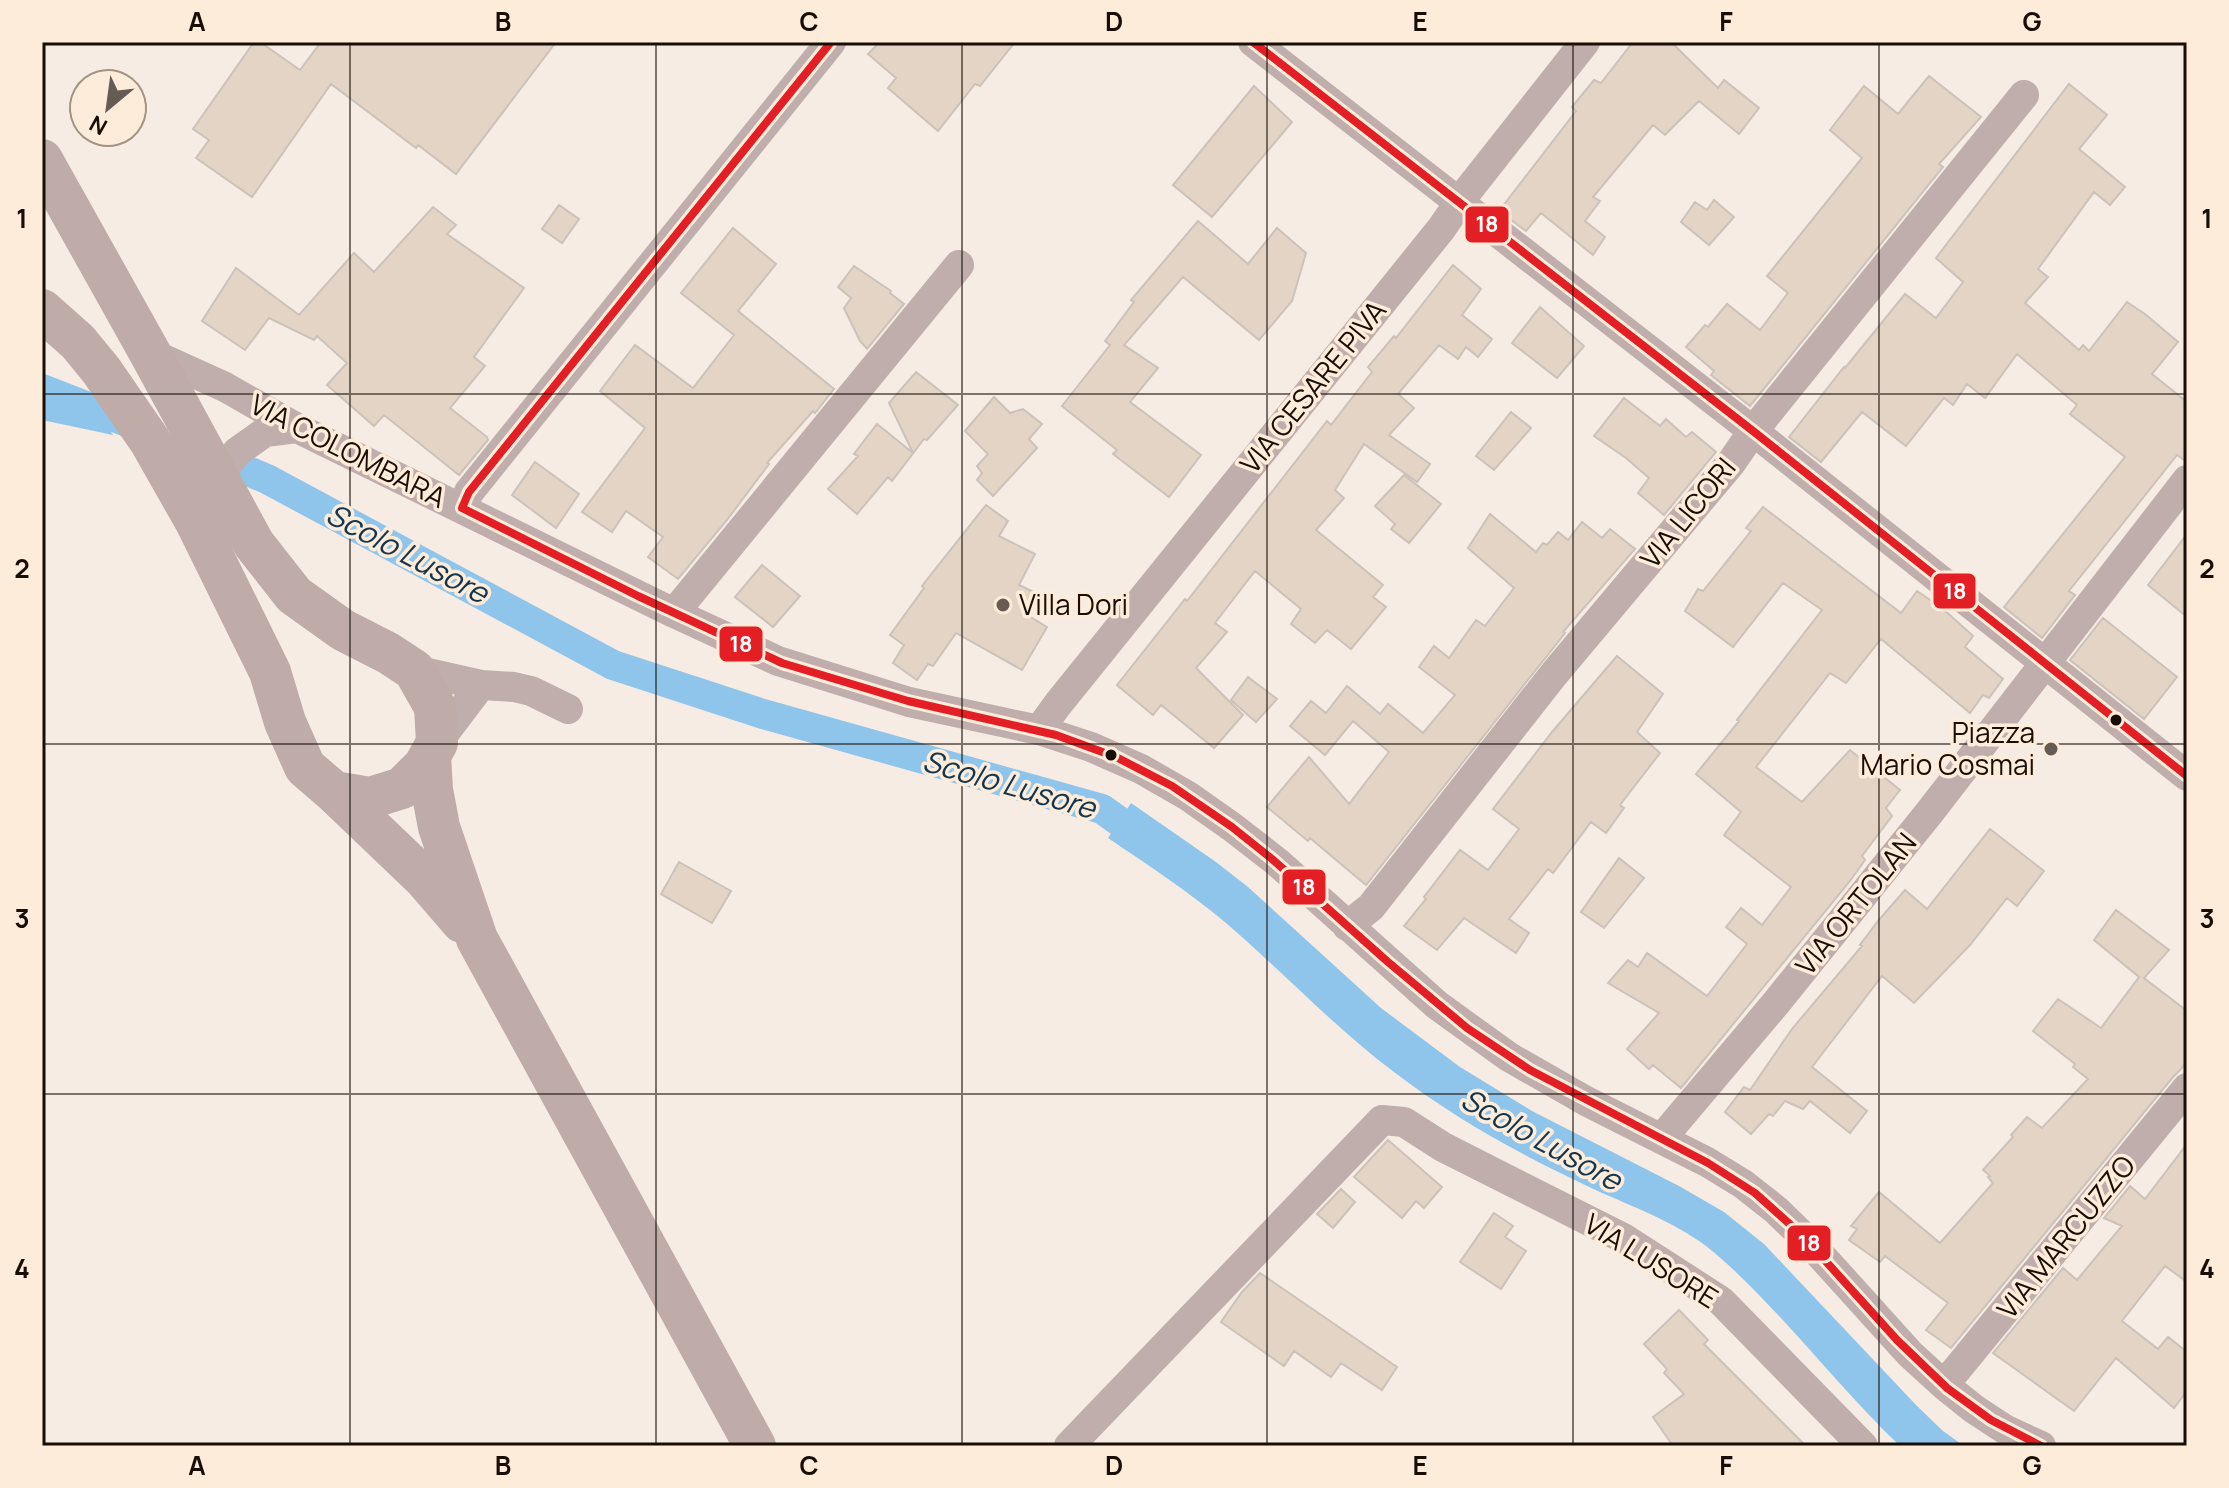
<svg xmlns="http://www.w3.org/2000/svg" width="2229" height="1488" font-family="Manrope,sans-serif">
  <style>
    .water { fill: #90c5eb }
    .lines { fill: none; stroke-linecap: round; stroke-linejoin: round }
    .canal { stroke: #90c5eb; stroke-width: 30 }
    .building { fill: #e4d4c6; stroke: #ccc2b9; stroke-width: 2 }
    .street { stroke: #c0aeac; stroke-width: 30 }
    .secondary { stroke: #bfaba8; stroke-width: 42 }
    .bus-1-casing { stroke: #feecdb; stroke-width: 14 }
    .bus-1 { stroke: #e31e24; stroke-width: 8 }
    .grid { fill: none; stroke: #180e05; stroke-width: 2; stroke-opacity: 0.55 }
    .poi-dot { fill: #665c53; stroke: #feecdb; stroke-width: 3 }
    .bus-dot { fill: #180e05; stroke: #feecdb; stroke-width: 3 }
    .labels { text-anchor: middle; stroke-width: 7; stroke-linejoin: round; paint-order: stroke }
    .street-label { font-size: 28px; fill: #180e05; stroke: #feecdb }
    .poi-label { font-size: 28px; fill: #180e05; stroke: #feecdb; text-anchor: start }
    .water-label { font-size: 30px; font-style: italic; fill: #13354d; stroke: #feecdb }
    .line-badge { stroke: #feecdb; stroke-width: 3 }
    .badge-label { font-size: 22px; text-anchor: middle; font-weight: bold; fill: #fff }
    .neatline { fill: none; stroke: #180e05; stroke-width: 3 }
    .grid-label { font-size: 26px; text-anchor: middle; font-weight: bold; fill: #180e05 }
  </style>
  <rect width="100%" height="100%" fill="#f6ece3"/>
  <path class="water" d="M 42,378 L 86,394 L 113,435 L 42,420 Z
    M 1131,803 L 1216,862 L 1248,887 L 1381,1008 L 1460,1067 L 1532,1111 L 1679,1186 L 1724,1212 L 1764,1244 L 1917,1406 L 1943,1431 L 1964,1446 L 1900,1446 C 1857,1405 1820,1360 1780,1317 C 1756,1292 1733,1267 1706,1246 C 1670,1219 1627,1205 1587,1186 C 1519,1154 1454,1118 1394,1072 C 1334,1027 1283,972 1226,923 C 1189,892 1148,865 1108,838 Z"/>
  <g class="lines">
    <path class="canal" d="M 42,389 L 140,427
      M 207,454 L 267,479 L 613,665 L 763,714 L 1102,809 L 1151,844"/>
  </g>
  <path class="building" d="M 254,42 L 260,42 L 300,70 L 321,42 L 556,42 L 456,174 L 418,145 L 416,148 L 331,84 L 252,197 L 196,158 L 209,140 L 193,129 Z
    M 880,42 L 1015,42 L 980,86 L 975,84 L 938,131 L 888,88 L 896,78 L 868,54 Z
    M 1633,42 L 1671,42 L 1718,88 L 1724,80 L 1759,108 L 1739,134 L 1699,101 L 1665,135 L 1653,125 L 1593,197 L 1600,201 L 1585,221 L 1605,237 L 1593,255 L 1541,213 L 1526,231 L 1499,211 L 1576,111 L 1572,107 L 1594,80 L 1601,83 Z
    M 1929,76 L 1981,117 L 1939,164 L 1943,167 L 1750,406 L 1711,375 L 1714,371 L 1686,347 L 1705,325 L 1708,327 L 1727,304 L 1760,330 L 1788,293 L 1767,276 L 1862,158 L 1830,130 L 1864,86 L 1898,114 Z
    M 2069,84 L 2107,115 L 2079,149 L 2125,187 L 2110,205 L 2094,192 L 2038,269 L 2048,277 L 2025,303 L 2079,350 L 2083,345 L 2089,351 L 2127,302 L 2145,314 L 2178,342 L 2152,374 L 2187,402 L 2187,462 L 2177,455 L 2069,591 L 2075,595 L 2042,638 L 2004,607 L 2125,457 L 2070,414 L 2077,405 L 2017,354 L 1985,398 L 1967,384 L 1953,405 L 1944,398 L 1906,446 L 1862,412 L 1821,462 L 1789,437 L 1844,367 L 1845,368 L 1905,294 L 1936,318 L 1963,282 L 1936,258 Z
    M 1254,86 L 1292,122 L 1212,217 L 1173,185 Z
    M 1714,200 L 1734,217 L 1709,245 L 1681,222 L 1695,202 L 1707,210 Z
    M 559,205 L 579,219 L 562,243 L 542,229 Z
    M 433,207 L 456,225 L 447,234 L 524,288 L 474,357 L 485,366 L 450,408 L 487,437 L 488,440 L 459,475 L 384,415 L 374,426 L 327,385 L 347,363 L 317,336 L 314,340 L 269,318 L 245,350 L 202,321 L 236,268 L 299,315 L 354,253 L 374,272 Z
    M 1198,221 L 1248,264 L 1277,228 L 1306,253 L 1292,301 L 1259,340 L 1183,277 L 1124,345 L 1158,368 L 1130,402 L 1201,455 L 1169,497 L 1113,454 L 1117,450 L 1062,406 L 1110,345 L 1105,341 L 1134,302 L 1131,300 Z
    M 733,228 L 776,264 L 738,311 L 834,389 L 815,413 L 813,411 L 767,463 L 769,464 L 727,520 L 678,579 L 648,557 L 663,537 L 626,511 L 612,532 L 582,512 L 645,428 L 600,391 L 635,345 L 693,388 L 734,335 L 681,293 Z
    M 1453,265 L 1481,289 L 1462,315 L 1492,339 L 1478,357 L 1466,347 L 1458,359 L 1439,345 L 1398,394 L 1414,408 L 1389,435 L 1430,464 L 1417,482 L 1364,444 L 1335,490 L 1344,498 L 1316,530 L 1383,585 L 1373,597 L 1386,607 L 1351,649 L 1327,630 L 1315,643 L 1291,624 L 1301,609 L 1255,571 L 1215,623 L 1227,632 L 1196,668 L 1243,715 L 1214,748 L 1161,705 L 1153,715 L 1117,685 L 1185,599 L 1187,601 L 1327,421 L 1331,425 L 1372,372 L 1368,367 L 1394,336 L 1396,338 Z
    M 854,266 L 891,291 L 890,293 L 904,304 L 867,349 L 860,341 L 844,308 L 851,298 L 838,287 Z
    M 1540,307 L 1584,346 L 1557,378 L 1512,343 Z
    M 916,372 L 958,405 L 927,440 L 924,439 L 892,481 L 888,477 L 857,514 L 828,489 L 858,456 L 854,454 L 877,424 L 913,453 L 889,403 Z
    M 994,397 L 1010,413 L 1023,409 L 1042,424 L 1029,439 L 1037,448 L 993,496 L 977,480 L 982,473 L 977,466 L 988,454 L 965,431 Z
    M 1624,398 L 1660,426 L 1666,419 L 1686,437 L 1692,432 L 1716,452 L 1664,515 L 1638,493 L 1649,478 L 1626,458 L 1594,436 Z
    M 1511,412 L 1531,428 L 1494,470 L 1476,456 Z
    M 535,462 L 579,494 L 556,528 L 512,495 Z
    M 1404,475 L 1441,504 L 1409,543 L 1391,529 L 1395,524 L 1375,506 Z
    M 986,505 L 1008,521 L 999,536 L 1035,554 L 1019,585 L 1042,596 L 1029,616 L 1047,627 L 1022,670 L 956,633 L 933,666 L 928,664 L 917,680 L 893,663 L 904,645 L 890,635 L 924,588 L 922,586 Z
    M 1763,507 L 1901,613 L 1917,591 L 1942,608 L 1973,636 L 1965,647 L 2003,679 L 1989,698 L 1983,695 L 1970,713 L 1881,639 L 1846,683 L 1830,673 L 1756,767 L 1802,802 L 1850,750 L 1900,790 L 1886,808 L 1892,816 L 1862,856 L 1865,860 L 1850,881 L 1681,1088 L 1653,1065 L 1649,1069 L 1627,1049 L 1659,1013 L 1608,983 L 1628,960 L 1638,967 L 1647,953 L 1707,996 L 1747,944 L 1726,927 L 1741,908 L 1762,925 L 1791,887 L 1724,835 L 1741,812 L 1696,774 L 1739,721 L 1737,720 L 1822,610 L 1783,583 L 1733,647 L 1685,611 L 1698,589 L 1703,591 L 1751,531 L 1746,528 Z
    M 1490,514 L 1536,552 L 1543,543 L 1547,545 L 1558,532 L 1568,540 L 1582,522 L 1602,538 L 1610,529 L 1635,549 L 1563,632 L 1565,633 L 1366,885 L 1310,838 L 1308,841 L 1267,807 L 1309,757 L 1349,804 L 1389,752 L 1353,721 L 1325,755 L 1290,726 L 1311,701 L 1326,713 L 1347,686 L 1380,714 L 1388,704 L 1423,733 L 1455,695 L 1419,667 L 1434,646 L 1449,658 L 1476,620 L 1485,626 L 1514,588 L 1468,548 Z
    M 2187,534 L 2187,617 L 2148,585 Z
    M 762,565 L 800,596 L 773,627 L 735,597 Z
    M 2103,618 L 2177,677 L 2144,719 L 2070,660 Z
    M 1617,656 L 1663,694 L 1637,732 L 1660,753 L 1620,805 L 1624,808 L 1606,833 L 1591,822 L 1553,873 L 1548,869 L 1509,919 L 1529,933 L 1516,953 L 1464,918 L 1437,950 L 1404,926 L 1426,899 L 1424,897 L 1460,850 L 1488,870 L 1519,829 L 1493,809 L 1552,732 Z
    M 1248,677 L 1277,699 L 1256,722 L 1231,700 Z
    M 1990,829 L 2044,871 L 2017,906 L 2007,898 L 1970,945 L 1914,1003 L 1882,976 L 1812,1067 L 1867,1111 L 1850,1133 L 1810,1101 L 1803,1109 L 1785,1101 L 1773,1116 L 1769,1114 L 1751,1134 L 1725,1112 L 1744,1087 L 1750,1090 L 1792,1029 L 1862,946 L 1860,945 L 1878,921 L 1905,890 L 1927,909 Z
    M 1619,858 L 1644,878 L 1604,928 L 1581,912 Z
    M 679,862 L 731,891 L 712,923 L 661,894 Z
    M 2116,910 L 2169,950 L 2144,978 L 2187,1011 L 2187,1063 L 2173,1077 L 1951,1348 L 1926,1330 L 1948,1303 L 1885,1256 L 1880,1262 L 1849,1240 L 1857,1229 L 1851,1226 L 1879,1192 L 1940,1243 L 1993,1183 L 1988,1177 L 1990,1176 L 1983,1170 L 2013,1137 L 2011,1135 L 2027,1117 L 2042,1128 L 2088,1079 L 2073,1067 L 2075,1064 L 2033,1031 L 2058,999 L 2101,1028 L 2139,977 L 2094,940 Z
    M 1388,1140 L 1442,1187 L 1424,1208 L 1416,1201 L 1402,1218 L 1354,1177 Z
    M 2187,1144 L 2187,1282 L 2165,1266 L 2122,1321 L 2158,1349 L 2168,1337 L 2187,1352 L 2187,1391 L 2174,1408 L 2116,1358 L 2074,1411 L 1993,1353 L 2063,1268 L 2077,1280 L 2122,1226 L 2104,1218 L 2130,1186 L 2145,1199 Z
    M 1341,1189 L 1355,1202 L 1333,1228 L 1317,1214 Z
    M 1494,1213 L 1513,1226 L 1505,1237 L 1526,1251 L 1501,1289 L 1460,1262 Z
    M 1260,1273 L 1397,1367 L 1382,1390 L 1341,1363 L 1331,1377 L 1294,1351 L 1284,1366 L 1221,1322 L 1242,1292 Z
    M 1679,1310 L 1708,1340 L 1704,1344 L 1806,1446 L 1673,1446 L 1653,1417 L 1684,1394 L 1664,1373 L 1667,1369 L 1644,1344 Z"/>
  <g class="lines">
    <path class="street" d="M 1253,42 L 1753,431 L 2187,776
      M 150,353 L 225,387 L 297,428 L 674,613 L 778,661 L 909,702 L 1039,730 L 1091,747 L 1141,769 L 1188,796 L 1232,827 L 1277,862 L 1437,1005 L 1509,1057 L 1586,1101 L 1707,1162 L 1743,1184 L 1776,1210 L 1806,1239 L 1910,1354 L 1944,1385 L 1974,1409 L 2006,1430 L 2041,1446
      M 223,486 L 226,466 L 237,452 L 265,432 L 297,428
      M 462,508 L 469,492 L 831,42
      M 674,613 L 959,265
      M 414,670 L 481,685 L 514,687 L 531,691 L 568,709
      M 1039,730 L 1058,704 L 1441,229 L 1466,193 L 1585,42
      M 437,743 L 481,685
      M 1347,926 L 1371,907 L 1554,674 L 1731,463 L 1753,431 L 2024,95
      M 1662,1138 L 1776,1003 L 1929,813 L 2187,480
      M 1944,1385 L 2187,1088
      M 1069,1446 L 1382,1120 L 1404,1122 L 1443,1147 L 1625,1239 L 1721,1301 L 1863,1446"/>
    <path class="secondary" d="M 42,160 L 150,353 L 254,544 L 294,595 L 343,630 L 388,653 L 414,670 L 435,707 L 437,743 L 424,766 L 402,788 L 370,798 L 334,792 L 305,767 L 285,722 L 270,672 L 196,522 L 150,441 L 101,370 L 78,342 L 42,310
      M 430,755 L 432,790 L 439,827 L 477,939 L 755,1446
      M 334,792 L 424,878 L 462,922"/>
    <g class="bus-1-casing">
      <path id="bus-1" d="M 1253,42 L 1753,431 L 2187,776
        M 462,508 L 638,596 L 782,663 L 908,701 L 1056,735 L 1116,757 L 1172,786 L 1232,827 L 1272,859 L 1388,962 L 1467,1028 L 1530,1070 L 1708,1163 L 1755,1193 L 1802,1235 L 1897,1340 L 1947,1388 L 1991,1420 L 2041,1446
        M 462,508 L 469,492 L 831,42"/>
    </g>
    <use href="#bus-1" class="bus-1"/>
  </g>
  <path class="grid" d="M 350,42 L 350,1446M 656,42 L 656,1446M 962,42 L 962,1446M 1267,42 L 1267,1446M 1573,42 L 1573,1446M 1879,42 L 1879,1446M 42,394 L 2187,394M 42,744 L 2187,744M 42,1094 L 2187,1094"/>
  <g class="poi-dot">
    <circle cx="1003" cy="605" r="8"/>
    <circle cx="2051" cy="749" r="8"/>
  </g>
  <g class="bus-dot">
    <circle cx="2116" cy="720" r="7"/>
    <circle cx="1111" cy="755" r="7"/>
  </g>
  <g class="labels">
    <g class="street-label">
      <text transform="translate(1313 387) rotate(-51)" y="10">VIA CESARE PIVA</text>
      <text transform="translate(348 451) rotate(27)" y="10">VIA COLOMBARA</text>
      <text transform="translate(1688 513) rotate(-51)" y="10">VIA LICORI</text>
      <text transform="translate(1856 904) rotate(-51)" y="10">VIA ORTOLAN</text>
      <text transform="translate(2066 1237) rotate(-51)" y="10">VIA MARCUZZO</text>
      <text transform="translate(1651 1261) rotate(32)" y="10">VIA LUSORE</text>
    </g>
    <g class="poi-label">
      <text x="1019" y="615">Villa Dori</text>
      <text x="2035" y="743" text-anchor="end">Piazza<tspan x="2035" dy="32">Mario Cosmai</tspan></text>
    </g>
    <g class="water-label">
      <text transform="translate(407 554) rotate(28)" y="10">Scolo Lusore</text>
      <text transform="translate(1009 785) rotate(16)" y="10">Scolo Lusore</text>
      <text transform="translate(1541 1140) rotate(29)" y="10">Scolo Lusore</text>
    </g>
  </g>
  <g class="line-badge">
    <rect x="1464" y="205" width="46" height="39" rx="8" fill="#e31e24"/>
    <rect x="1932" y="572" width="45" height="38" rx="8" fill="#e31e24"/>
    <rect x="718" y="625" width="46" height="38" rx="8" fill="#e31e24"/>
    <rect x="1281" y="868" width="46" height="38" rx="8" fill="#e31e24"/>
    <rect x="1786" y="1224" width="46" height="38" rx="8" fill="#e31e24"/>
  </g>
  <g class="badge-label">
    <text x="1487" y="232">18</text>
    <text x="1955" y="599">18</text>
    <text x="741" y="652">18</text>
    <text x="1304" y="895">18</text>
    <text x="1809" y="1251">18</text>
  </g>
  <rect width="2229" height="1488" fill="none" stroke="#feecdb" stroke-width="88"/>
  <g transform="translate(108 108) rotate(209)"><circle r="38" fill="#feecdb" stroke="#a29385" stroke-width="2"/>
  <path d="M0-6L14 30L0 20L-14 30Z" fill="#665c53"/>
  <text y="-12" font-size="22" font-weight="bold" text-anchor="middle" fill="#180e05">N</text>
  </g>
  <rect x="44" y="44" width="2141" height="1400" class="neatline"/>
  <g class="grid-label">
    <text x="197" y="31">A</text>
    <text x="503" y="31">B</text>
    <text x="809" y="31">C</text>
    <text x="1114" y="31">D</text>
    <text x="1420" y="31">E</text>
    <text x="1726" y="31">F</text>
    <text x="2032" y="31">G</text>
    <text x="22" y="228">1</text>
    <text x="2207" y="228">1</text>
    <text x="22" y="578">2</text>
    <text x="2207" y="578">2</text>
    <text x="22" y="928">3</text>
    <text x="2207" y="928">3</text>
    <text x="22" y="1278">4</text>
    <text x="2207" y="1278">4</text>
    <text x="197" y="1475">A</text>
    <text x="503" y="1475">B</text>
    <text x="809" y="1475">C</text>
    <text x="1114" y="1475">D</text>
    <text x="1420" y="1475">E</text>
    <text x="1726" y="1475">F</text>
    <text x="2032" y="1475">G</text>
  </g>
</svg>
